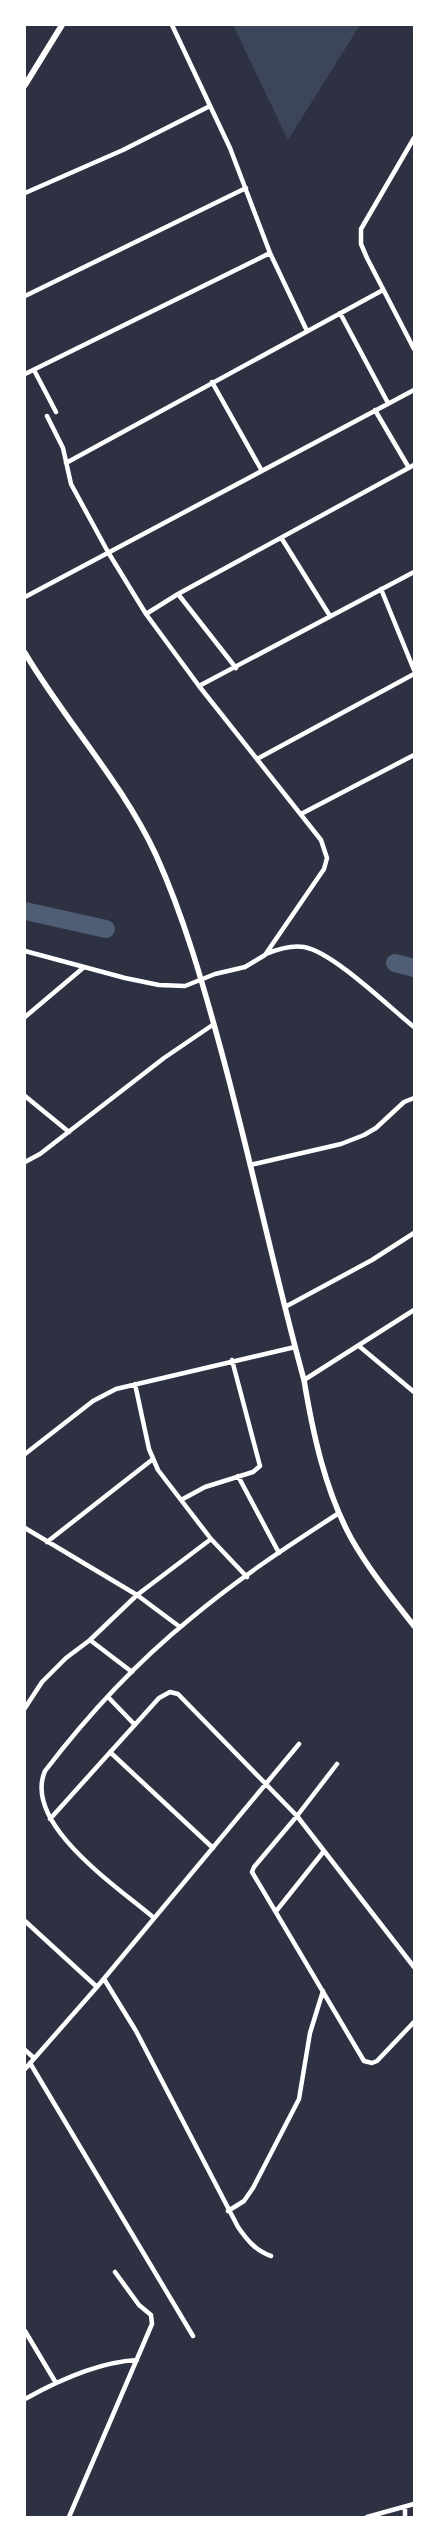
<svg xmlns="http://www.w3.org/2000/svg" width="439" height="2542" font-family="'Fira Sans Condensed',sans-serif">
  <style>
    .green { fill: #3c4559 }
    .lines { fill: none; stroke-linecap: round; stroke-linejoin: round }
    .river { stroke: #4f5d75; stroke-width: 18 }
    .minor { stroke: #fff; stroke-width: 4.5 }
    .secondary { stroke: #fff; stroke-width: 5.5 }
    .primary { stroke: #fff; stroke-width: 6 }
  </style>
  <rect width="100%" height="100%" fill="#2d3142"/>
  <path class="green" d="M 233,25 L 360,25 L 288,140 Z"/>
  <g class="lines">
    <path class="river" d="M 25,911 L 106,929
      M 395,963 L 414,968"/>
    <path class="minor" d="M 172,25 L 230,148 L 270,253 L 307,331
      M 414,138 L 361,229 L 361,244 L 367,258 L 414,349
      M 25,193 L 123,150 L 210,106
      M 25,296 L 246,188
      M 340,313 L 388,403
      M 34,370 L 56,412
      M 25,374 L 270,253
      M 212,382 L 262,471
      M 375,410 L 409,468
      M 47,416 L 63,448 L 71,484 L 108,552 L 146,614 L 199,686 L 414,572
      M 66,463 L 383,290
      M 282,539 L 330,616
      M 381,589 L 414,670
      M 178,594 L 236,668
      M 25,597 L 414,390
      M 146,614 L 178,594 L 414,465
      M 257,759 L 414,674
      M 301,814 L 414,755
      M 25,951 L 125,978 L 159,985 L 185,986 L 215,974 L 245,967 L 265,955 L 324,869 L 327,858 L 321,840 L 199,686
      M 266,954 C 278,949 291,945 304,947 C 333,952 389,1007 414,1027
      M 25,1017 L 83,968
      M 25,1096 L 69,1132
      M 25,1162 L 40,1154 L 164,1058 L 214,1024
      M 250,1165 L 341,1144 L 364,1135 L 376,1128 L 404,1102 L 414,1098
      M 285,1307 L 372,1260 L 414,1233
      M 359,1346 L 414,1392
      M 304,1380 L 414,1310
      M 135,1384 L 149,1449 L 158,1470 L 211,1539 L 247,1577
      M 25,1454 L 93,1401 L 116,1389 L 295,1347
      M 238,1476 L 279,1553
      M 181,1500 L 205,1487 L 253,1472 L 260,1466 L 232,1360
      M 25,1528 L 137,1595 L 180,1627
      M 47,1542 L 153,1459
      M 90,1640 L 132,1672
      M 109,1698 L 135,1725
      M 25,1708 L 42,1682 L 66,1658 L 90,1640 L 137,1595 L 211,1539
      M 110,1752 L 213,1848
      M 337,1764 L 297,1816 L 254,1867 L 252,1872 L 364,2061 L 372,2063 L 377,2061 L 414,2022
      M 50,1819 L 159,1698 L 170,1692 L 178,1694 L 297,1816 L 414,1967
      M 277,1910 L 324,1851
      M 154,1918 C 119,1888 22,1824 45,1771 C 87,1716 136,1663 190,1619 C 236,1580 288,1546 339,1513
      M 25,1921 L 97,1987
      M 104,1979 L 136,2031 L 238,2227 C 247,2240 256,2251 271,2256
      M 25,2050 L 34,2058
      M 30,2063 L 193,2336
      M 25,2069 L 97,1987 L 299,1744
      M 228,2211 L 244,2201 L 253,2188 L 299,2099 L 310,2033 L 323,1991
      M 25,2331 L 56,2383
      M 25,2399 C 59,2380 98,2362 137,2360
      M 69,2517 L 152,2324 L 151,2315 L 139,2305 L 115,2272
      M 367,2517 L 414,2504
      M 405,2517 L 405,2507"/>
    <path class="secondary" d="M 25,653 C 66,722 122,782 156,855 C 184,917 203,984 221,1050 C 251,1160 274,1271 304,1380 C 313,1434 325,1490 351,1538 C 369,1570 392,1598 414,1626"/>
    <path class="primary" d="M 25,85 L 62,25"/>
  </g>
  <rect width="439" height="2542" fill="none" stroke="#ffffff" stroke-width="52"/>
</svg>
